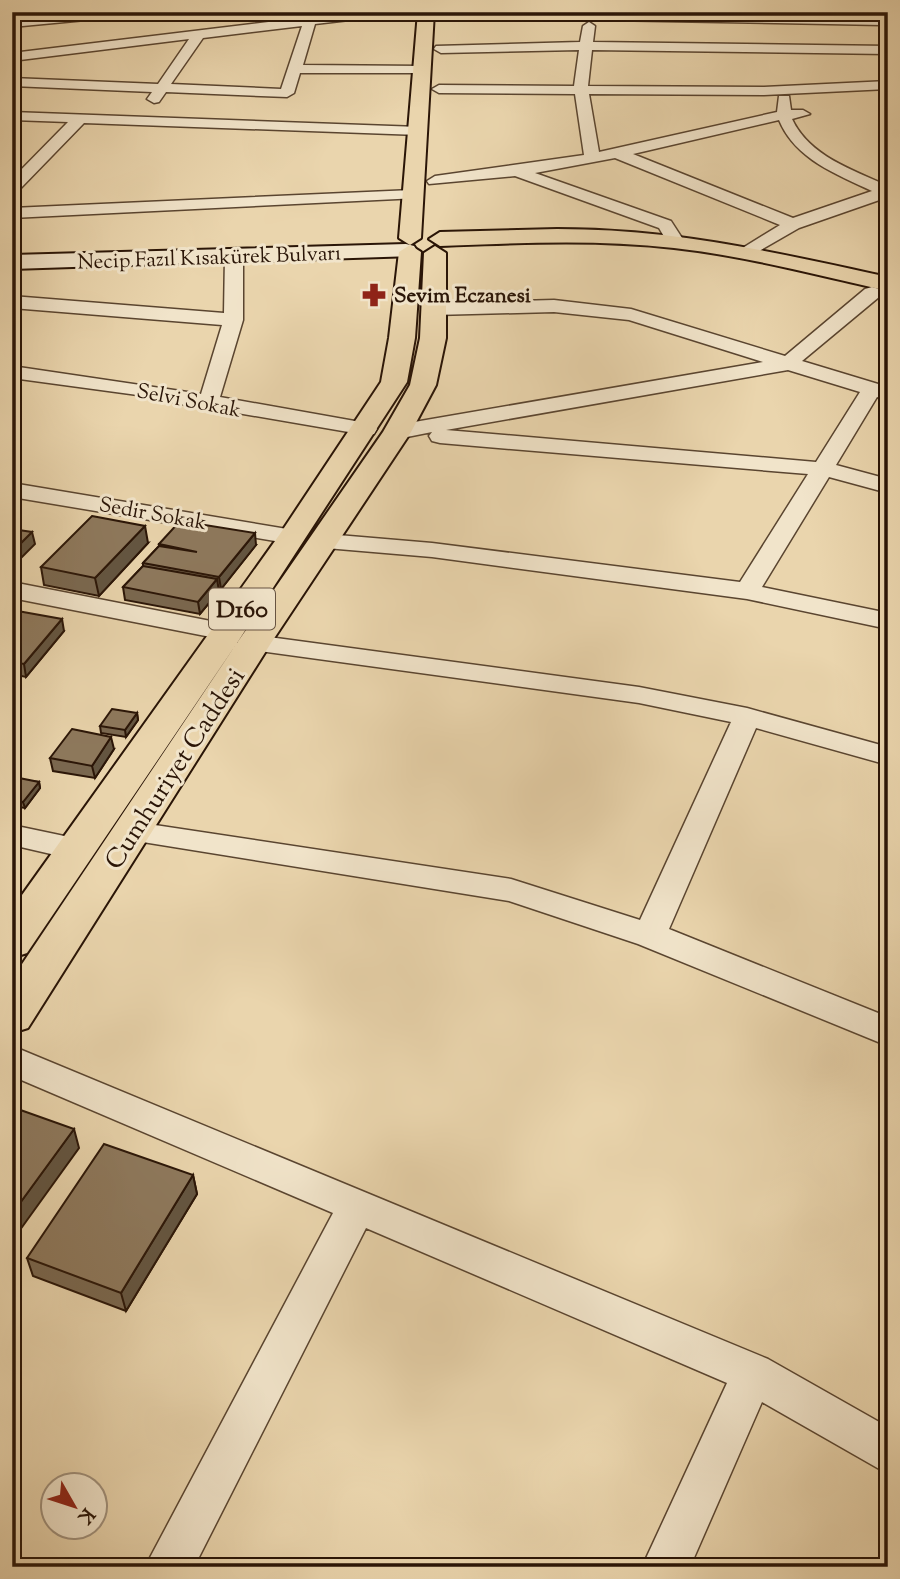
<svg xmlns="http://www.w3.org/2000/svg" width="900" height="1579" font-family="'Sorts Mill Goudy',serif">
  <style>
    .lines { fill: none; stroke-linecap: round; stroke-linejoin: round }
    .street-casing { stroke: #5a4530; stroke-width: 3 }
    .secondary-casing { stroke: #2a1507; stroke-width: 4 }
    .primary-casing { stroke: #2a1507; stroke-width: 4 }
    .street { fill: #f1e4ca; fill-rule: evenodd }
    .secondary { fill: #f1e4ca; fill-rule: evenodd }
    .primary { fill: #ead5ad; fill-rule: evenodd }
    .wall { fill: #7a6850; stroke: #2a1507; stroke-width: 2 }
    .shaded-wall { fill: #635541; stroke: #2a1507; stroke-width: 2 }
    .building { fill: #8e795d; stroke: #2a1507; stroke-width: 2 }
    .labels { text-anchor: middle; stroke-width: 6; stroke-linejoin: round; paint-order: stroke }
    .far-street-label { font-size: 21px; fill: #2a1507; stroke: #f1e4ca }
    .far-poi-label { font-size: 21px; font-weight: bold; fill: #2a1507; stroke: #f1e4ca; text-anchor: start }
    .shield { fill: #f1e4ca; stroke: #665342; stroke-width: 2 }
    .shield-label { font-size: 24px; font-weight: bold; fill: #2a1507 }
    .street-label { font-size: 26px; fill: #2a1507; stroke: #f1e4ca }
  </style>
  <rect width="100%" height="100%" fill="#ead5ad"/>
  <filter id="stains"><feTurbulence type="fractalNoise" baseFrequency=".00286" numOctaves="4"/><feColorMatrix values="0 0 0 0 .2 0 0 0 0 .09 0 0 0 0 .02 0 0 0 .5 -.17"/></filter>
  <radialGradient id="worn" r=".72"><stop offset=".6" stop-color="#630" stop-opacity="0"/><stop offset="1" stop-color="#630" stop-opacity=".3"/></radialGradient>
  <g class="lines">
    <g class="street-casing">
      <path id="street" d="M 86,12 L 134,12 L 128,16 L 12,27 L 12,19 Z
        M 351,12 L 390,12 L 384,16 L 315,24 L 303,65 L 422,66 L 429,70 L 427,73 L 300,73 L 294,93 L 287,97 L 166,92 L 159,102 L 154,103 L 147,99 L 152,92 L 12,86 L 12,78 L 158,84 L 189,39 L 12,61 L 12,53 ZM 302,26 L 281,89 L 171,84 L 203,38 Z
        M 565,12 L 882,17 L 888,22 L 882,25 L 605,20 Z
        M 589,22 L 595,26 L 593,42 L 888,46 L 888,54 L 592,50 L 588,86 L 764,87 L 888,81 L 888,89 L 764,95 L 589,94 L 599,152 L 777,112 L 779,96 L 789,96 L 791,110 L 803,110 L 810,114 L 792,119 C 809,156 853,170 888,186 L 888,197 L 799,228 L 747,258 L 741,257 L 738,253 L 741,249 L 780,225 L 615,158 L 535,173 L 671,221 L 684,241 L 681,245 L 669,245 L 659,228 L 515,176 L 429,184 L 427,181 L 435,176 L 584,155 L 575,94 L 439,93 L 432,89 L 439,85 L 574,86 L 579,50 L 441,53 L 434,49 L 436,46 L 580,42 L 583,26 ZM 779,120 C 795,159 836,174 872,191 L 793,218 L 633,154 Z
        M 12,112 L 419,127 L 426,131 L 419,135 L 84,123 L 18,191 L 12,193 L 12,179 L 68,122 L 12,120 Z
        M 412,190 L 418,192 L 418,198 L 12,218 L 12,208 Z
        M 234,251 L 243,256 L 243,320 L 220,397 L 366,423 L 374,424 L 377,429 L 374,434 L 366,435 L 214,409 L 208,410 L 145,396 L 12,378 L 12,366 L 201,394 L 222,325 L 12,308 L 12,296 L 224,313 L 225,256 Z
        M 872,287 L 879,289 L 881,293 L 879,297 L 802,361 L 888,387 L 888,400 L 877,397 L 836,465 L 888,479 L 888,493 L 829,477 L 762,587 L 888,613 L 888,629 L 747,599 L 432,557 L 326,548 L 317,546 L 314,541 L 317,536 L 326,534 L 432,543 L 740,582 L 808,474 L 440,443 L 432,441 L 429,436 L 432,432 L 397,439 L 386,432 L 397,425 L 763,362 L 629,320 L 554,312 L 434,315 L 425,309 L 434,303 L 554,300 L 631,309 L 785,356 L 865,289 ZM 788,370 L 860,392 L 816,462 L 446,430 Z
        M 12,483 L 293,530 L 302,532 L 305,537 L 302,542 L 293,544 L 12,497 Z
        M 12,582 L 226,624 L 235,626 L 239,632 L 235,638 L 226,640 L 12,598 Z
        M 254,635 L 639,687 L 747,708 L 888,747 L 888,765 L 756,728 L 669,929 L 888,1017 L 888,1046 L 638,944 L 509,901 L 124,839 L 120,832 L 124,825 L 135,822 L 511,879 L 640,920 L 731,722 L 639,703 L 245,649 L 241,643 L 245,637 Z
        M 12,825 L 88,841 L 93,849 L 88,857 L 77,860 L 12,845 Z
        M 12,1046 L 768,1359 L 888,1427 L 888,1474 L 762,1402 L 690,1567 L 642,1567 L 727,1383 L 366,1228 L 194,1567 L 145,1567 L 333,1213 L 12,1076 Z"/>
    </g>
    <g class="secondary-casing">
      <path id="secondary" d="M 406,244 L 414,246 L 417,251 L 414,256 L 12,269 L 12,255 Z"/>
    </g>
    <g class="primary-casing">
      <path id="primary" d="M 418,12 L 434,12 L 421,238 L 410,245 L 399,238 Z
        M 557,229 C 675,229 774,252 888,277 L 888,291 C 817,275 746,256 674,248 C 596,239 518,243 440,246 L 429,239 L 440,232 Z
        M 410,245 L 421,252 L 415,338 L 407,382 L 237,643 L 383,432 L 410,385 L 420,338 L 424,253 L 435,246 L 446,253 L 446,338 L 436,385 L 411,432 L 271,643 L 28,1028 L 12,1033 L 12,979 L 237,643 L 27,953 L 12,958 L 12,909 L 280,534 L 381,382 L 389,338 L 399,252 Z"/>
    </g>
    <use href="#street" class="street"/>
    <use href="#secondary" class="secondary"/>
    <use href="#primary" class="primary"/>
  </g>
  <path class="wall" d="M 148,543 L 99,596 L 44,585 L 41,567 Z
    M 159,544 L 256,545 L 221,589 L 219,588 L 219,591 L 200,614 L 125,600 L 123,587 L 143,566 L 143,563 L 159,546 Z
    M 12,610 L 64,631 L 26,677 L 12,674 Z
    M 137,713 L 138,720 L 126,737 L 101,733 L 100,726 Z
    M 114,749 L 95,778 L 53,771 L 50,758 Z
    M 12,779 L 39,782 L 40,788 L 25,808 L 12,806 Z
    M 193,1175 L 197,1194 L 126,1311 L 33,1276 L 27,1258 Z"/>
  <path class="shaded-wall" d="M 145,526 L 148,543 L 99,596 L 95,578 Z
    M 32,532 L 35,544 L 13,566 L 12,552 Z
    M 255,533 L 256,545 L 221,589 L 219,577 Z
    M 217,579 L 219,591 L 200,614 L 198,602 Z
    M 62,619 L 64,631 L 26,677 L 24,664 Z
    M 137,713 L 138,720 L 126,737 L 125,730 Z
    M 111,737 L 114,749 L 95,778 L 92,766 Z
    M 39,782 L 40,788 L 25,808 L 23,802 Z
    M 15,837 L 19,856 L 12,867 L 12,841 Z
    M 74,1129 L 79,1148 L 12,1241 L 12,1214 Z
    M 193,1175 L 197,1194 L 126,1311 L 121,1293 Z"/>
  <path class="building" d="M 92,516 L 145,526 L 95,578 L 41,567 Z
    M 180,521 L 255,533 L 219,577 L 143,563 L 159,546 L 197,552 L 159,544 Z
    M 12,529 L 32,532 L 12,552 Z
    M 143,566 L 217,579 L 198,602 L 123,587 Z
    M 12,610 L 62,619 L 24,664 L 12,662 Z
    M 112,709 L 137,713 L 125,730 L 100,726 Z
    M 72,729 L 111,737 L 92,766 L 50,758 Z
    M 14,777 L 39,782 L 23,802 L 12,800 L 12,779 Z
    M 12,1107 L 74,1129 L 12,1214 Z
    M 104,1144 L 193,1175 L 121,1293 L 27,1258 Z"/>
  <defs>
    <g id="pharmacy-bare" transform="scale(1.89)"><path d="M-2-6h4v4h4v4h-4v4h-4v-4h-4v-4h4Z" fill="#8f2418" stroke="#f1e4ca" stroke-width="2.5" paint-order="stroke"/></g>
  </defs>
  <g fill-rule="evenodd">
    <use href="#pharmacy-bare" x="374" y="295"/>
  </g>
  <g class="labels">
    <g class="far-street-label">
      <text transform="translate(209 257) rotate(-2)" y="7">Necip Fazıl Kısakürek Bulvarı</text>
      <text transform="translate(189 400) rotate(11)" y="7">Selvi Sokak</text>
      <text transform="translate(153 513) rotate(10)" y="7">Sedir Sokak</text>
    </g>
    <g class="far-poi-label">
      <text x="394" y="302">Sevim Eczanesi</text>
    </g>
    <rect class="shield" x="209" y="588.5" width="66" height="41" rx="5"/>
    <g class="shield-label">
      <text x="242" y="617">D160</text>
    </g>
    <g class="street-label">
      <text transform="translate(174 768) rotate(-57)" y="9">Cumhuriyet Caddesi</text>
    </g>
  </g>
  <rect width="900" height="1579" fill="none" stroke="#ead5ad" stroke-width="42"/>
  <rect x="14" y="14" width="872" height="1551" fill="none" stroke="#2a1507" stroke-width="3.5"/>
  <rect x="21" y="21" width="858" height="1537" fill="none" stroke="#2a1507" stroke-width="2"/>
  <g transform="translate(74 1506) rotate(129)"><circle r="33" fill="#f1e4ca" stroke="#a1917c" stroke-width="2"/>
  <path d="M0-5L12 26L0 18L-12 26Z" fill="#8f2418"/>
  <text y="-10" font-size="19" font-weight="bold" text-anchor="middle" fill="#2a1507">K</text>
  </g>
  <rect width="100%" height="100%" filter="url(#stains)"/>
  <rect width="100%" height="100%" fill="url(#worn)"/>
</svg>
